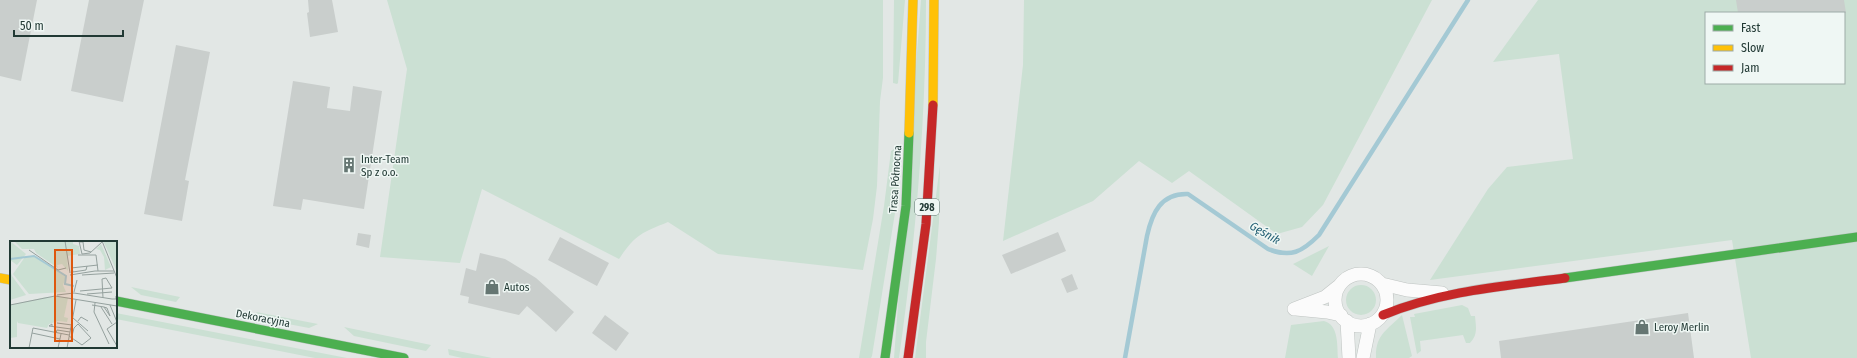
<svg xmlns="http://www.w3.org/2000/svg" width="1857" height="358" font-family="'Fira Sans Condensed',sans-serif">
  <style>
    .green { fill: #cbe0d3; fill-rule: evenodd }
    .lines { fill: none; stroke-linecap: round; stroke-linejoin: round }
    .stream { stroke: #a4c9d4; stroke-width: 4.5 }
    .building { fill: #c9cecc }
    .street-casing { stroke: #bfc4c2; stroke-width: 14 }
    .fast-casing { stroke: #bec5c3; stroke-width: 10 }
    .slow-casing { stroke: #bec5c3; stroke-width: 10 }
    .jam-casing { stroke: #bec5c3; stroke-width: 10 }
    .street { stroke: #fbfbfb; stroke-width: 13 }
    .fast { stroke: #4caf50; stroke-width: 9 }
    .slow { stroke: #ffc107; stroke-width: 9 }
    .jam { stroke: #c62828; stroke-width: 9 }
    .labels { text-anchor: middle; stroke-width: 3; stroke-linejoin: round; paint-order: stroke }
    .shield { fill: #eff7f4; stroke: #5f726e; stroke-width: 1 }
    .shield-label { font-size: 10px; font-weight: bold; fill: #213934 }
    .poi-label { font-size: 11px; fill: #213934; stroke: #eff7f4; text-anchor: start }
    .street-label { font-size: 11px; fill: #213934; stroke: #eff7f4 }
    .water-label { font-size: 12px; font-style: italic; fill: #1f5c71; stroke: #eff7f4 }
    .inset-river { fill: none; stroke: #a4c9d4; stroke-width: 2 }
    .inset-road { fill: none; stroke: #95a19e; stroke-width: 1 }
    .view { fill: #de570e; fill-opacity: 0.15; stroke: #de570e; stroke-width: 2 }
    .inset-edge { fill: none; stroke: #213934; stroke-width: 2 }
  </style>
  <rect width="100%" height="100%" fill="#e2e7e5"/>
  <path class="green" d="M 387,0 L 883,0 L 883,78 L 880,101 L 877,186 L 873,219 L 863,270 L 718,254 L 668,222 C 641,233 635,235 619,259 L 482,189 L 460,263 L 380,257 L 407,69 Z
    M 894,0 L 905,0 L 898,83 L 897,84 L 893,83 Z
    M 921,0 L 926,0 C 926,121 916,238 899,358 L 894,358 Z
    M 1024,0 L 1432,0 L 1323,205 L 1302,227 L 1277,234 L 1189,171 L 1172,183 L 1139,161 L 1093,201 L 1003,241 L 1023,65 Z
    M 1538,0 L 1857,0 L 1857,358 L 1751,358 L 1732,240 L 1430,280 L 1488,189 L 1507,167 L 1573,159 L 1559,54 L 1493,62 ZM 1706,13 L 1844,13 L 1844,83 L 1706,83 Z
    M 894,149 L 899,188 L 872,356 L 871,358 L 859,358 L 884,206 L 891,151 Z
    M 940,165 L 939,222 L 936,259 L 926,342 L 926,358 L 915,358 Z
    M 1329,246 L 1312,276 L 1293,264 Z
    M1346 300a15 15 0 1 1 30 0a15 15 0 1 1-30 0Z
    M 131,287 L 180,297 L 176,302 L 141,295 Z
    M 1462,305 L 1468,308 L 1471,316 L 1475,316 C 1476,327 1478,335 1470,343 L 1466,343 L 1463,335 L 1420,341 L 1421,351 L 1417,354 L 1410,317 L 1415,317 L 1414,314 Z
    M 256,312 L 318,324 L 309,328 L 267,320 L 262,318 Z
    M 116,313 L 347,358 L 315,358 L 116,319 Z
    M 1402,315 L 1412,356 L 1409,358 L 1376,358 C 1375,335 1387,330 1402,315 Z
    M 1324,321 C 1339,325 1337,346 1338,358 L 1285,358 L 1291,325 Z
    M 344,327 L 431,345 L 426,351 L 354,336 Z
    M 448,349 L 492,358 L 462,358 L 449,355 Z"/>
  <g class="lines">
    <path class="stream" d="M 1125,358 L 1147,236 C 1152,213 1161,193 1188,194 L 1268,249 C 1291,258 1302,252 1319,235 L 1468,0"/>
  </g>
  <path class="building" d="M 0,0 L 37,0 L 21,81 L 0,76 Z
    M 89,0 L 144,0 L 123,102 L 71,91 Z
    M 308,0 L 332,0 L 338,32 L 310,37 L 307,13 L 309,12 Z
    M 1736,0 L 1844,0 L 1846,13 L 1738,13 Z
    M 176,45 L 210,52 L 185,180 L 189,181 L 182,221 L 144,214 Z
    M 293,81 L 330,87 L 327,108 L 350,111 L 353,86 L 382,91 L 364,209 L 303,199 L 301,210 L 273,206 Z
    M 1058,232 L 1066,251 L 1011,274 L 1002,255 Z
    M 358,233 L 371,235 L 369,248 L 356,245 Z
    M 560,237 L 609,263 L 597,286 L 548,260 Z
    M 480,253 L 505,259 L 536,278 L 574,312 L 556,332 L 527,306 L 519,315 L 468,303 L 469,297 L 460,295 L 466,268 L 476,271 Z
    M 1072,274 L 1078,289 L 1067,293 L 1061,279 Z
    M 1688,313 L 1694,358 L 1501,358 L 1499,341 Z
    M 605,315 L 629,333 L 616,351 L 592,333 Z"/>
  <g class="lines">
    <g class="street-casing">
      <path id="street" d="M1335 300a26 26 0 1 1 52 0a26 26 0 1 1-52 0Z
        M 1382,284 L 1407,290 L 1442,293
        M 1294,309 L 1325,297 L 1340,285
        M 1296,309 L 1327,312 L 1341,315
        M 1347,321 L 1349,358
        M 1363,358 L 1370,324"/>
    </g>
    <g class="fast-casing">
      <path id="fast" d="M 1565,278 L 1857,237
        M 116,301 L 404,358
        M 885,358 L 906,206 L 909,133"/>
    </g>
    <g class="slow-casing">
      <path id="slow" d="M 933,105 L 934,0
        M 909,133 L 913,0
        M 0,278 L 11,280"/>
    </g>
    <g class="jam-casing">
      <path id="jam" d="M 1383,315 C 1441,291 1504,286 1565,278
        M 908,358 L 926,224 L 933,105"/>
    </g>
    <use href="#street" class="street"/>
    <use href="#fast" class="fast"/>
    <use href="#slow" class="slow"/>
    <use href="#jam" class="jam"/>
  </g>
  <defs>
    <g id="building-bare" transform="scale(1.2)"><path d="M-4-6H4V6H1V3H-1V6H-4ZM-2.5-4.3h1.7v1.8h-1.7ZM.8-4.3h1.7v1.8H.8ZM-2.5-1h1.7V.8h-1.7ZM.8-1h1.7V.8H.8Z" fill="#657672" stroke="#eff7f4" stroke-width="2.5" paint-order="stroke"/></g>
    <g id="shop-bare" transform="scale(1.2)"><path d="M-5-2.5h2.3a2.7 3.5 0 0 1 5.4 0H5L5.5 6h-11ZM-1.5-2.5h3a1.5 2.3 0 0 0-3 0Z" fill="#657672" stroke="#eff7f4" stroke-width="2.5" paint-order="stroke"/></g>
  </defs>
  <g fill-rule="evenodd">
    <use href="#building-bare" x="349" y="165"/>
    <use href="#shop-bare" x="492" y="287"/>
    <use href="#shop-bare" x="1642" y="327"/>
  </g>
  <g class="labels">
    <rect class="shield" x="915" y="199" width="24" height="16" rx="3"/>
    <g class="shield-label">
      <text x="927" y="211">298</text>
    </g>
    <g class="poi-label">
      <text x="361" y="163">Inter-Team<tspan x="361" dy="13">Sp z o.o.</tspan></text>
      <text x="504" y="291">Autos</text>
      <text x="1654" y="331">Leroy Merlin</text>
    </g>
    <g class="street-label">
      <text transform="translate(895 179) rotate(-86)" y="4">Trasa Północna</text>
      <text transform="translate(263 318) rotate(11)" y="4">Dekoracyjna</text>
    </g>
    <g class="water-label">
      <text transform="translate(1265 233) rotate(30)" y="4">Gęśnik</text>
    </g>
  </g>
  <g transform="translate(10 241)">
    <rect width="107" height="107" fill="#e2e7e5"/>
    <path d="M 0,0 L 16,13 L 7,24 L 0,19 ZM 4,0 L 63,0 L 63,3 L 69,5 L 70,13 L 57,15 L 58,30 L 52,23 L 47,24 L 48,27 L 26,12 L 24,8 L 12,8 ZM 93,0 L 107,0 L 107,31 L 97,8 ZM 91,3 L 101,26 L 95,29 L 94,16 L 90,9 L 86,8 ZM 23,15 L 56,36 L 53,44 L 56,51 L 19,53 L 3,33 L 15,16 ZM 0,29 L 2,35 L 16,54 L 0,59 ZM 36,56 L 54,56 L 66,58 L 58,57 L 54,76 L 58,77 L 57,81 L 48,80 L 39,83 L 37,87 L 8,82 L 7,80 L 7,96 L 0,97 L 0,64 Z" fill="#cbe0d3"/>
    <path class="inset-river" d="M 0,18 L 24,15 L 56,35 L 55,43 L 64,45"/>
    <path class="inset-road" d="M 55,0 L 60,32M 69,0 L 72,13 L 80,12 L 92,1M 92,0 L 107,37M 69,1 L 73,1 L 74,9 L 81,11M 19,9 L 48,29 L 56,27M 68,14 L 86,14 L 88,30M 61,27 L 88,24M 62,27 L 63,31 L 76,29 L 77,25M 60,34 L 85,30 L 104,30M 72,34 L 104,32M 70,50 L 102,47M 64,51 L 67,39M 64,52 L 102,58 L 106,58 L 106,55M 77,53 L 102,51M 47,54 L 64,52M 93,57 L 92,38 L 96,37 L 102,47M 85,62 L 84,71 L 99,103M 0,64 L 45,55 L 107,65M 82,64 L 94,66 L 97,67 L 100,75 L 94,66M 100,64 L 107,81M 91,66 L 102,83M 63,77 L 78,90M 68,80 L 71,76 L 78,80M 107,81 L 97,88 L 107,105M 47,82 L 62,84M 42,85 L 42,83 L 39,85 L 61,88M 22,92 L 50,98M 46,92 L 47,89 L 60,91M 59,95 L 72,104 L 81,97 L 68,83 L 64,87 L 62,95M 19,107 L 23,87 L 59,94M 48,107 L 51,93M 57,107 L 66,59"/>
    <path class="view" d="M 45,9 L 62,9 L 62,100 L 45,100 Z"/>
    <rect width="107" height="107" class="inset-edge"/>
  </g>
  <rect x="1705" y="12" width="140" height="72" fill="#eff7f4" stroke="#9daba7"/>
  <rect x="1713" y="25" width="20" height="6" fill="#4caf50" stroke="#9daba7"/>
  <text x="1741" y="32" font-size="12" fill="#213934">Fast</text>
  <rect x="1713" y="45" width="20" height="6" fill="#ffc107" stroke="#9daba7"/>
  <text x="1741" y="52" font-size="12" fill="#213934">Slow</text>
  <rect x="1713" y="65" width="20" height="6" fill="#c62828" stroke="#9daba7"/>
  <text x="1741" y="72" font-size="12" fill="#213934">Jam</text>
  <path d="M14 30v6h109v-6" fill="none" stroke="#213934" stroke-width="2"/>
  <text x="20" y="30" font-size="12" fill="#213934" stroke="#eff7f4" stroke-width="3" paint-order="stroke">50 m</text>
</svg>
